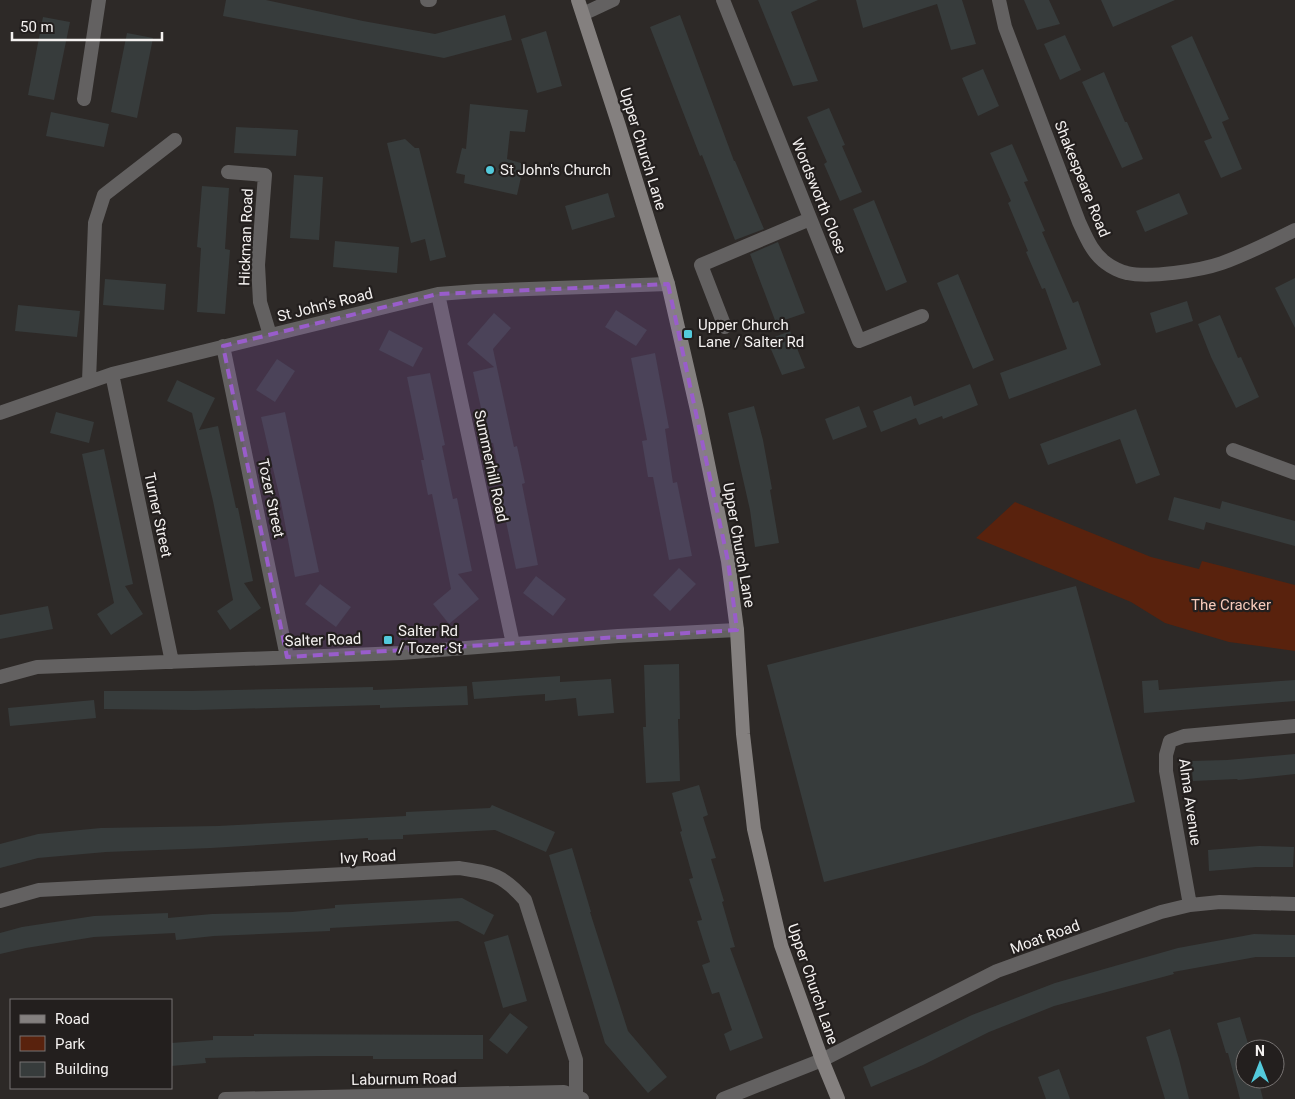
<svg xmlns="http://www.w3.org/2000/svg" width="1295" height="1099" font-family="Roboto,sans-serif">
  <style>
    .green { fill: #59220d }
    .building { fill: #373c3c }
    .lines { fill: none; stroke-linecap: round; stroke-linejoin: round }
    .minor { stroke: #636161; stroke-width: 14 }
    .tertiary { stroke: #636161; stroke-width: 14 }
    .secondary { stroke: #84807f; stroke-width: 14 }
    .marked { fill: #995dcb; fill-opacity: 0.2; stroke: #995dcb; stroke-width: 4; stroke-dasharray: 10 6; stroke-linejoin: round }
    .poi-dot { fill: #53cadc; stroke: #231f1e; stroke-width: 2 }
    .labels { text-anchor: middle; stroke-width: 4.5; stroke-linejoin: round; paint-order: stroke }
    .street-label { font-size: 15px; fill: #f4f1f0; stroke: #231f1e }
    .poi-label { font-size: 15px; fill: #f4f1f0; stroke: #231f1e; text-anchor: start }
    .park-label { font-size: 15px; fill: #f6caba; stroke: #231f1e }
  </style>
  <rect width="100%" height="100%" fill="#2d2927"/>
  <path class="green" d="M 1015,502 L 1151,557 L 1199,569 L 1202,561 L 1295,585 L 1295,651 L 1229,642 L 1165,623 L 1131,602 L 976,538 Z"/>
  <path class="building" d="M 226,0 L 266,0 L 363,21 L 435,34 L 505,15 L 512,40 L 444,58 L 223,16 Z
    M 758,0 L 818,0 L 791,12 L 818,81 L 793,86 Z
    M 856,0 L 962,0 L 976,44 L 951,50 L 937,4 L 863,28 Z
    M 1024,0 L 1049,0 L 1060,24 L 1037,30 Z
    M 1101,0 L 1175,0 L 1113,27 Z
    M 680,15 L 734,161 L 735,161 L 764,229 L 735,240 L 702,155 L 700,156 L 650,27 Z
    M 43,17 L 70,22 L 54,100 L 28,95 Z
    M 546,31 L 562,86 L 537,93 L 521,39 Z
    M 127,33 L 153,38 L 137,118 L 111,112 Z
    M 1065,35 L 1081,70 L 1060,80 L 1044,44 Z
    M 1192,36 L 1229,119 L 1222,122 L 1242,169 L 1221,178 L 1204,141 L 1212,138 L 1171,46 Z
    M 983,69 L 999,106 L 978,116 L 962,78 Z
    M 1104,72 L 1125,122 L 1127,122 L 1143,159 L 1122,168 L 1082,82 Z
    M 470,104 L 528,110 L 525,132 L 510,131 L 507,159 L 524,164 L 517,195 L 464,183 L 465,175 L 456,173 L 462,148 L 466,149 Z
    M 829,108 L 845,145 L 842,146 L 862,192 L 840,201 L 824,164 L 827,162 L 807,117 Z
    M 51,112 L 109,124 L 104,147 L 46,136 Z
    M 236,127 L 298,130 L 296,156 L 234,153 Z
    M 405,139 L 415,148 L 419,148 L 446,257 L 430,261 L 425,239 L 411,243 L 387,143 Z
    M 1012,144 L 1028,181 L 1024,182 L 1045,231 L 1042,232 L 1073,303 L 1078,301 L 1101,365 L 1009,399 L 1000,373 L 1067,349 L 1045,288 L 1042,289 L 1026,252 L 1028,251 L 1008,203 L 1011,201 L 990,153 Z
    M 294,175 L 323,177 L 319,240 L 290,238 Z
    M 202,186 L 229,188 L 225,249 L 230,250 L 225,314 L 197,312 L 201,248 L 197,247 Z
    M 608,193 L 615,217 L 572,230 L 565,206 Z
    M 1179,193 L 1188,214 L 1145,232 L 1136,211 Z
    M 874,200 L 907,282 L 886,291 L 853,209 Z
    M 335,241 L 399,247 L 397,273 L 333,267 Z
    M 778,242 L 805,313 L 776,323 L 750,254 Z
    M 958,274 L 994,360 L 973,369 L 937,283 Z
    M 1295,278 L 1295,328 L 1275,288 Z
    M 105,279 L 166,284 L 164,310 L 103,305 Z
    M 1187,301 L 1193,321 L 1156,333 L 1150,313 Z
    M 18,305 L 80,311 L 77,337 L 15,331 Z
    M 616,310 L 647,330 L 636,346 L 605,327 Z
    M 494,313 L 511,328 L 493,349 L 514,447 L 517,446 L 525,483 L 522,484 L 538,565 L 516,569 L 501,498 L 504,497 L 493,443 L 489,444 L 473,372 L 494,367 L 467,344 Z
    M 1220,315 L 1238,358 L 1241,357 L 1259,397 L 1236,408 L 1211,357 L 1198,324 Z
    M 389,330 L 423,348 L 413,367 L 379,350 Z
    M 790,331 L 805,368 L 782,375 L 767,340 Z
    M 655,353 L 669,428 L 665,429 L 673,483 L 677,482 L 692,556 L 669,560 L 653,477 L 648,477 L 642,441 L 647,440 L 631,358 Z
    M 277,359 L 295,371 L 275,402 L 256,390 Z
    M 430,373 L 445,445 L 442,446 L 453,499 L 457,498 L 472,571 L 458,574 L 479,599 L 449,624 L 433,604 L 451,589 L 432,494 L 428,495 L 421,460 L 424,460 L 407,377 Z
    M 177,380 L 215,398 L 199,430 L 218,426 L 236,508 L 238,508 L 253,581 L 244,583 L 261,608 L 230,630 L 217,611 L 233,600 L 213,501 L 192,413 L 167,401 Z
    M 970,384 L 978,405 L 943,419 L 942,416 L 919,425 L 916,418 L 881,432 L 873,411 L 911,396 L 914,406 Z
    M 754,406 L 763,440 L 772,489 L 770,490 L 779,543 L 755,547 L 750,510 L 728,413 Z
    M 859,406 L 867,427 L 833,440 L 825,419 Z
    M 1136,409 L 1160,475 L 1136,484 L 1120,439 L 1048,465 L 1040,444 Z
    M 56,412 L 94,422 L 89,443 L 50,433 Z
    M 285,412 L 319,572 L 295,577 L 281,503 L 261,417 Z
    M 104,449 L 133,584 L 125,586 L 143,614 L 111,635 L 97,614 L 114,603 L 82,454 Z
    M 1174,497 L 1220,509 L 1222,501 L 1295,521 L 1295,546 L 1206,522 L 1204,530 L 1168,520 Z
    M 679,568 L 696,584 L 670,611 L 653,595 Z
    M 536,576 L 566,599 L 553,616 L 523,593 Z
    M 320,584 L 351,607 L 336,627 L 305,604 Z
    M 1076,586 L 1135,802 L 824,882 L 767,665 Z
    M 48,606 L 53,629 L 0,639 L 0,615 Z
    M 679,664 L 680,719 L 678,719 L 680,781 L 646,783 L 643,727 L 646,727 L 644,665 Z
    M 560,676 L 560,682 L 611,679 L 614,713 L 578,716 L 576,698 L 545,701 L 545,694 L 474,699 L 472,682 Z
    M 1158,680 L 1159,690 L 1295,680 L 1295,701 L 1144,713 L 1142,681 Z
    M 467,686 L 468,705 L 380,708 L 380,705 L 195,710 L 104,709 L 104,691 L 190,691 L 373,687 L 373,690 Z
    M 94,700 L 96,718 L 10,726 L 8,708 Z
    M 1295,754 L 1295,774 L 1238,780 L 1237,779 L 1193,781 L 1191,761 L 1227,760 Z
    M 699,785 L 708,815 L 703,817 L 716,858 L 711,859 L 724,901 L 722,902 L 735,947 L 730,948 L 763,1038 L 730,1051 L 724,1034 L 732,1030 L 719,992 L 712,994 L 702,965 L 710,962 L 697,921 L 702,920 L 689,879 L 693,878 L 680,832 L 682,831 L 672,793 Z
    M 492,805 L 555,832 L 546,852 L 495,830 L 403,835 L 403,839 L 368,840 L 368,838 L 211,848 L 106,852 L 38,858 L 0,868 L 0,844 L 38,834 L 101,828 L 218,826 L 406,816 L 406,812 L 490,808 Z
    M 1259,846 L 1294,847 L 1293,867 L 1256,867 L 1209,871 L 1208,850 Z
    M 572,848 L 591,912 L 590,912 L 628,1031 L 667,1077 L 648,1093 L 605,1043 L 549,855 Z
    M 462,898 L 494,915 L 484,935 L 458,921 L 330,928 L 330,931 L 214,936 L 176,940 L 175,933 L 94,937 L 26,948 L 0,954 L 0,933 L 22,927 L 94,916 L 168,913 L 168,918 L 212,914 L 292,912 L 335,908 L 335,905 Z
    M 1254,934 L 1295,935 L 1295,957 L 1256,957 L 1173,972 L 1174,974 L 1054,1006 L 989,1032 L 923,1065 L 871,1087 L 863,1067 L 972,1015 L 1055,983 L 1178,948 Z
    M 508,935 L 527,1001 L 503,1008 L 484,942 Z
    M 510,1013 L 528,1027 L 507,1054 L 489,1040 Z
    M 1240,1017 L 1249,1047 L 1245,1048 L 1245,1079 L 1258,1079 L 1263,1099 L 1240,1099 L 1228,1053 L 1226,1053 L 1217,1023 Z
    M 1170,1029 L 1179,1059 L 1189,1099 L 1165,1099 L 1146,1037 Z
    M 254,1034 L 483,1035 L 483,1059 L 373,1059 L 373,1056 L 319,1056 L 248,1057 L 205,1058 L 206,1063 L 171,1066 L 171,1043 L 213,1040 L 213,1036 L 254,1036 Z
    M 1059,1069 L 1070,1099 L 1046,1099 L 1038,1077 Z"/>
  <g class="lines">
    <path class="minor" d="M 427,0 L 430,0
      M 723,0 L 859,341 L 922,316
      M 999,0 L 1005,27 L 1079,222 C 1086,237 1092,253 1106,263 C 1111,267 1121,272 1127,273 C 1149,278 1199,271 1222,263 C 1247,254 1271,242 1295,230
      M 84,99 L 99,0
      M 228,172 L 265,175 L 258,265 L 260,302 L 270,335
      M 438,294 L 513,644
      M 725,327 L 701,265 L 810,219
      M 223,346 L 287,657
      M 112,374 L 172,662
      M 89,381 L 95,223 L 104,195 L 175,140
      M 0,413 L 112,374 L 438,294 L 477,291 L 668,284
      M 1233,450 L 1295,473
      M 0,677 L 37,667 L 401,653 L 618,636 L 737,630
      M 0,901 L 39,890 L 459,868 C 492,873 502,874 525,900 L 576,1060 L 576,1097
      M 1190,905 L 1166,771 L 1166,755 L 1170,741 L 1184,736 L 1295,726
      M 225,1099 L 564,1092 L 582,1099
      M 723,1099 L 822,1060 L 997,971 L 1161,912 L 1190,905 L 1220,902 L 1295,904"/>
    <path class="tertiary" d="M 583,14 L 613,0"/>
    <path class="secondary" d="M 578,0 L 619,126 L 668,284 L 697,410 L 728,561 L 737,630 L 743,734 L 754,829 L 781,945 L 822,1060 L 838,1099"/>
  </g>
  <path class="marked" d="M 668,284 L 728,561 L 737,630 L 287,657 L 223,346 L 438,294 Z"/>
  <g class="poi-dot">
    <circle cx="490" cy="170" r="5"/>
    <rect x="683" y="329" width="10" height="10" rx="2.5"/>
    <rect x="383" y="635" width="10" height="10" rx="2.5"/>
  </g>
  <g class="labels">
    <g class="street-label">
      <text transform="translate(643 149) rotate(73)" y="5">Upper Church Lane</text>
      <text transform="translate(1082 179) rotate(68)" y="5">Shakespeare Road</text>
      <text transform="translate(819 196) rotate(68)" y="5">Wordsworth Close</text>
      <text transform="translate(246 237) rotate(-88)" y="5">Hickman Road</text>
      <text transform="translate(325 305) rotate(-14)" y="5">St John's Road</text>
      <text transform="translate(491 466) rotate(78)" y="5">Summerhill Road</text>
      <text transform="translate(271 498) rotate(78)" y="5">Tozer Street</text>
      <text transform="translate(158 515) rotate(78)" y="5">Turner Street</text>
      <text transform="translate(739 545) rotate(80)" y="5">Upper Church Lane</text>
      <text transform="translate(323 640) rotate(-2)" y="5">Salter Road</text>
      <text transform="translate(1190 802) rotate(82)" y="5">Alma Avenue</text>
      <text transform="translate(368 857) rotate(-3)" y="5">Ivy Road</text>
      <text transform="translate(1045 937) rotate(-20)" y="5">Moat Road</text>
      <text transform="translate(813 984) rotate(71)" y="5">Upper Church Lane</text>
      <text transform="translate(404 1079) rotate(-1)" y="5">Laburnum Road</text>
    </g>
    <g class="poi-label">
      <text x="500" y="175">St John's Church</text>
      <text x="698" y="330">Upper Church<tspan x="698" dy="17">Lane / Salter Rd</tspan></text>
      <text x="398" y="636">Salter Rd<tspan x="398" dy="17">/ Tozer St</tspan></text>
    </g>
    <g class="park-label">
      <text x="1231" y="610">The Cracker</text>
    </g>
  </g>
  <rect x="10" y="999" width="162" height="90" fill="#231f1e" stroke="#777372"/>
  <rect x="20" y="1015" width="25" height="8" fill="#84807f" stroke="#777372"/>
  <text x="55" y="1024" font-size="15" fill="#f4f1f0">Road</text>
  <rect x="20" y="1036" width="25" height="15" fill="#59220d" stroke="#777372"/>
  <text x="55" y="1049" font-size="15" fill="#f4f1f0">Park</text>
  <rect x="20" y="1062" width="25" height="15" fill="#373c3c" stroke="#777372"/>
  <text x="55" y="1074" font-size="15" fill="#f4f1f0">Building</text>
  <g transform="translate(1260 1064)"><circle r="24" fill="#231f1e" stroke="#777372"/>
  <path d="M0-4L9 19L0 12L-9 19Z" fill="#53cadc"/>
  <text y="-8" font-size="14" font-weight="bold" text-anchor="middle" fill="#f4f1f0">N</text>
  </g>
  <path d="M12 32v8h150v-8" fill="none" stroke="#f4f1f0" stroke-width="2.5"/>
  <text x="20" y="32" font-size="15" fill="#f4f1f0" stroke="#231f1e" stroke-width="4" paint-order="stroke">50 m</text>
</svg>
